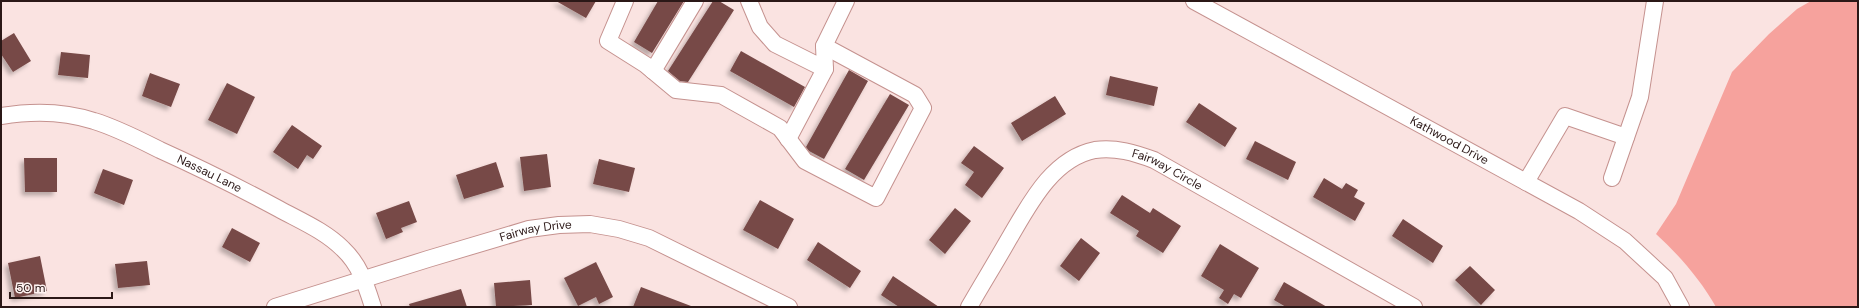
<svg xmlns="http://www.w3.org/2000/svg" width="1859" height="308" font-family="'DM Sans',sans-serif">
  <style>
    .green { fill: #f6a29d }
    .building { fill: #774947; filter: url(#shadow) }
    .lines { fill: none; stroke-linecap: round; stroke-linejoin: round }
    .minor-casing { stroke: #c5928f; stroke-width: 18 }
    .minor { stroke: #fff; stroke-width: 16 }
    .labels { text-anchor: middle; stroke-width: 4; stroke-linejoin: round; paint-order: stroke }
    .street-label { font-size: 12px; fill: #2b1817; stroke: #fff3f2 }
  </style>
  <defs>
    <filter id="shadow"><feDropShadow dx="-3.5" dy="3.5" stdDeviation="2" flood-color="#0004"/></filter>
  </defs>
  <rect width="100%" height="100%" fill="#fae3e1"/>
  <path class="green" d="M 1811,1 L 1858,1 L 1858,307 L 1716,307 C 1700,279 1679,255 1656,234 L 1676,204 L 1732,72 L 1769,34 L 1797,9 Z"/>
  <path class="building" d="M 556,1 L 596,1 L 586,18 Z
    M 658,1 L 684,1 L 652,53 L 634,42 Z
    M 713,1 L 719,1 L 734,10 L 688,82 L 680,81 L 668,71 Z
    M 14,33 L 31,61 L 13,72 L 1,54 L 1,41 Z
    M 741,51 L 805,87 L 794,107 L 730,71 Z
    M 61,52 L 90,55 L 88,78 L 58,75 Z
    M 849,70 L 868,81 L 824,159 L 809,151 L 806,147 Z
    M 150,73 L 180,84 L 171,107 L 142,96 Z
    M 1110,76 L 1158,87 L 1154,106 L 1106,95 Z
    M 227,83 L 255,97 L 237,134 L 208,120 Z
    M 890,94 L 909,105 L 864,180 L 845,169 Z
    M 1055,96 L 1066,114 L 1022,141 L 1011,123 Z
    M 1199,103 L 1237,128 L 1225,147 L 1186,122 Z
    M 292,125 L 322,146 L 313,159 L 307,155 L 298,169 L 273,152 Z
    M 1255,141 L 1296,162 L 1288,180 L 1246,159 Z
    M 974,146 L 1004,168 L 982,198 L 965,185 L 974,172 L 961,163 Z
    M 547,154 L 551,187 L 524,191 L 520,157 Z
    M 24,158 L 57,158 L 57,192 L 25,192 Z
    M 599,159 L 635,168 L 629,192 L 593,184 Z
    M 496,162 L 504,187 L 464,199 L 456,175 Z
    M 103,169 L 133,180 L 124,205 L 94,193 Z
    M 1324,178 L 1342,189 L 1346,183 L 1358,190 L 1354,197 L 1365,203 L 1355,221 L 1313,197 Z
    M 1122,195 L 1150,213 L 1153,208 L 1181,226 L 1163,253 L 1136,236 L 1139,231 L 1110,213 Z
    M 760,200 L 794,219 L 778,249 L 743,230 Z
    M 409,201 L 417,222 L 401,228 L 403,232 L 386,239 L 376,213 Z
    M 955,208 L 971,221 L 945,254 L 929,240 Z
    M 1403,219 L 1443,246 L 1433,263 L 1392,236 Z
    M 232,228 L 260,243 L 250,262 L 222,247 Z
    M 1081,238 L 1100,253 L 1079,281 L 1060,266 Z
    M 818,242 L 861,271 L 850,288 L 807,260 Z
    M 1220,244 L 1259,268 L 1241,298 L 1234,294 L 1228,304 L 1219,298 L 1224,290 L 1201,276 Z
    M 40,256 L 47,291 L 15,298 L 8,263 Z
    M 147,261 L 150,285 L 118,288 L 115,264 Z
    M 596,262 L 613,297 L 599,304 L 596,297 L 578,306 L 564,278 Z
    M 1470,266 L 1495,290 L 1481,305 L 1455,280 Z
    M 893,276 L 939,307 L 899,307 L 881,295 Z
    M 530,280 L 532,305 L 496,307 L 494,283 Z
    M 1284,282 L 1327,307 L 1286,307 L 1274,300 Z
    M 641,287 L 691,306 L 691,307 L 633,307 Z
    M 461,289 L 467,307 L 410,307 L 409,304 Z"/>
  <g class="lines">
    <g class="minor-casing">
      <g id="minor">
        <path d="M 625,1 L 608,41 L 646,65 L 676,90 L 721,95 L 780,128 L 805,161 L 876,198 L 923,108 L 915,95 L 824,46"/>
        <path d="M 749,1 L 760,27 L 775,44 L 825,69 L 824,46 L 846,1"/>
        <path id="s1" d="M 1194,1 L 1579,211 L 1625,241 L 1665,278 L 1681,307"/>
        <path d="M 653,71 L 695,1"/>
        <path id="s2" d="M 1,116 C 31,111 64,111 94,121 C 117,128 138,139 160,150 C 200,168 240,188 279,209 C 301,221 325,231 343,249 C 360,265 366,285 373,307"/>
        <path d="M 788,139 L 825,69"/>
        <path d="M 1612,178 L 1640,97 L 1655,1"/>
        <path d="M 1526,182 L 1565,116 L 1626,137"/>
        <path id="s3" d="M 275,307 L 428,259 L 529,229 L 559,225 L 590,224 L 619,229 L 649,238 L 789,307"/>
        <path id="s4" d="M 969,307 C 981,286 994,265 1006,244 C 1027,209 1050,159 1095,150 C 1116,147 1135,153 1154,160 L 1414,307"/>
      </g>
    </g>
    <use href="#minor" class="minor"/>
  </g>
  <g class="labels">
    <g class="street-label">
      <text dy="4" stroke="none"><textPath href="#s1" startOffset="291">Kathwood Drive</textPath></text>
      <text dy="4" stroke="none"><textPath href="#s4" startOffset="283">Fairway Circle</textPath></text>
      <text dy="4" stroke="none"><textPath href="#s2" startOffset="221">Nassau Lane</textPath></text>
      <text dy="4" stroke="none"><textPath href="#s3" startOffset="272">Fairway Drive</textPath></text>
    </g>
  </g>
  <rect width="1859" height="308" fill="none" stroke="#2b1817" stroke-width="4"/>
  <path d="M10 292v6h102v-6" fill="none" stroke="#2b1817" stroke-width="2"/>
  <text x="16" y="292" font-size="12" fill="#2b1817" stroke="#fff3f2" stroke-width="3" paint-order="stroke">50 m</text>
</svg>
